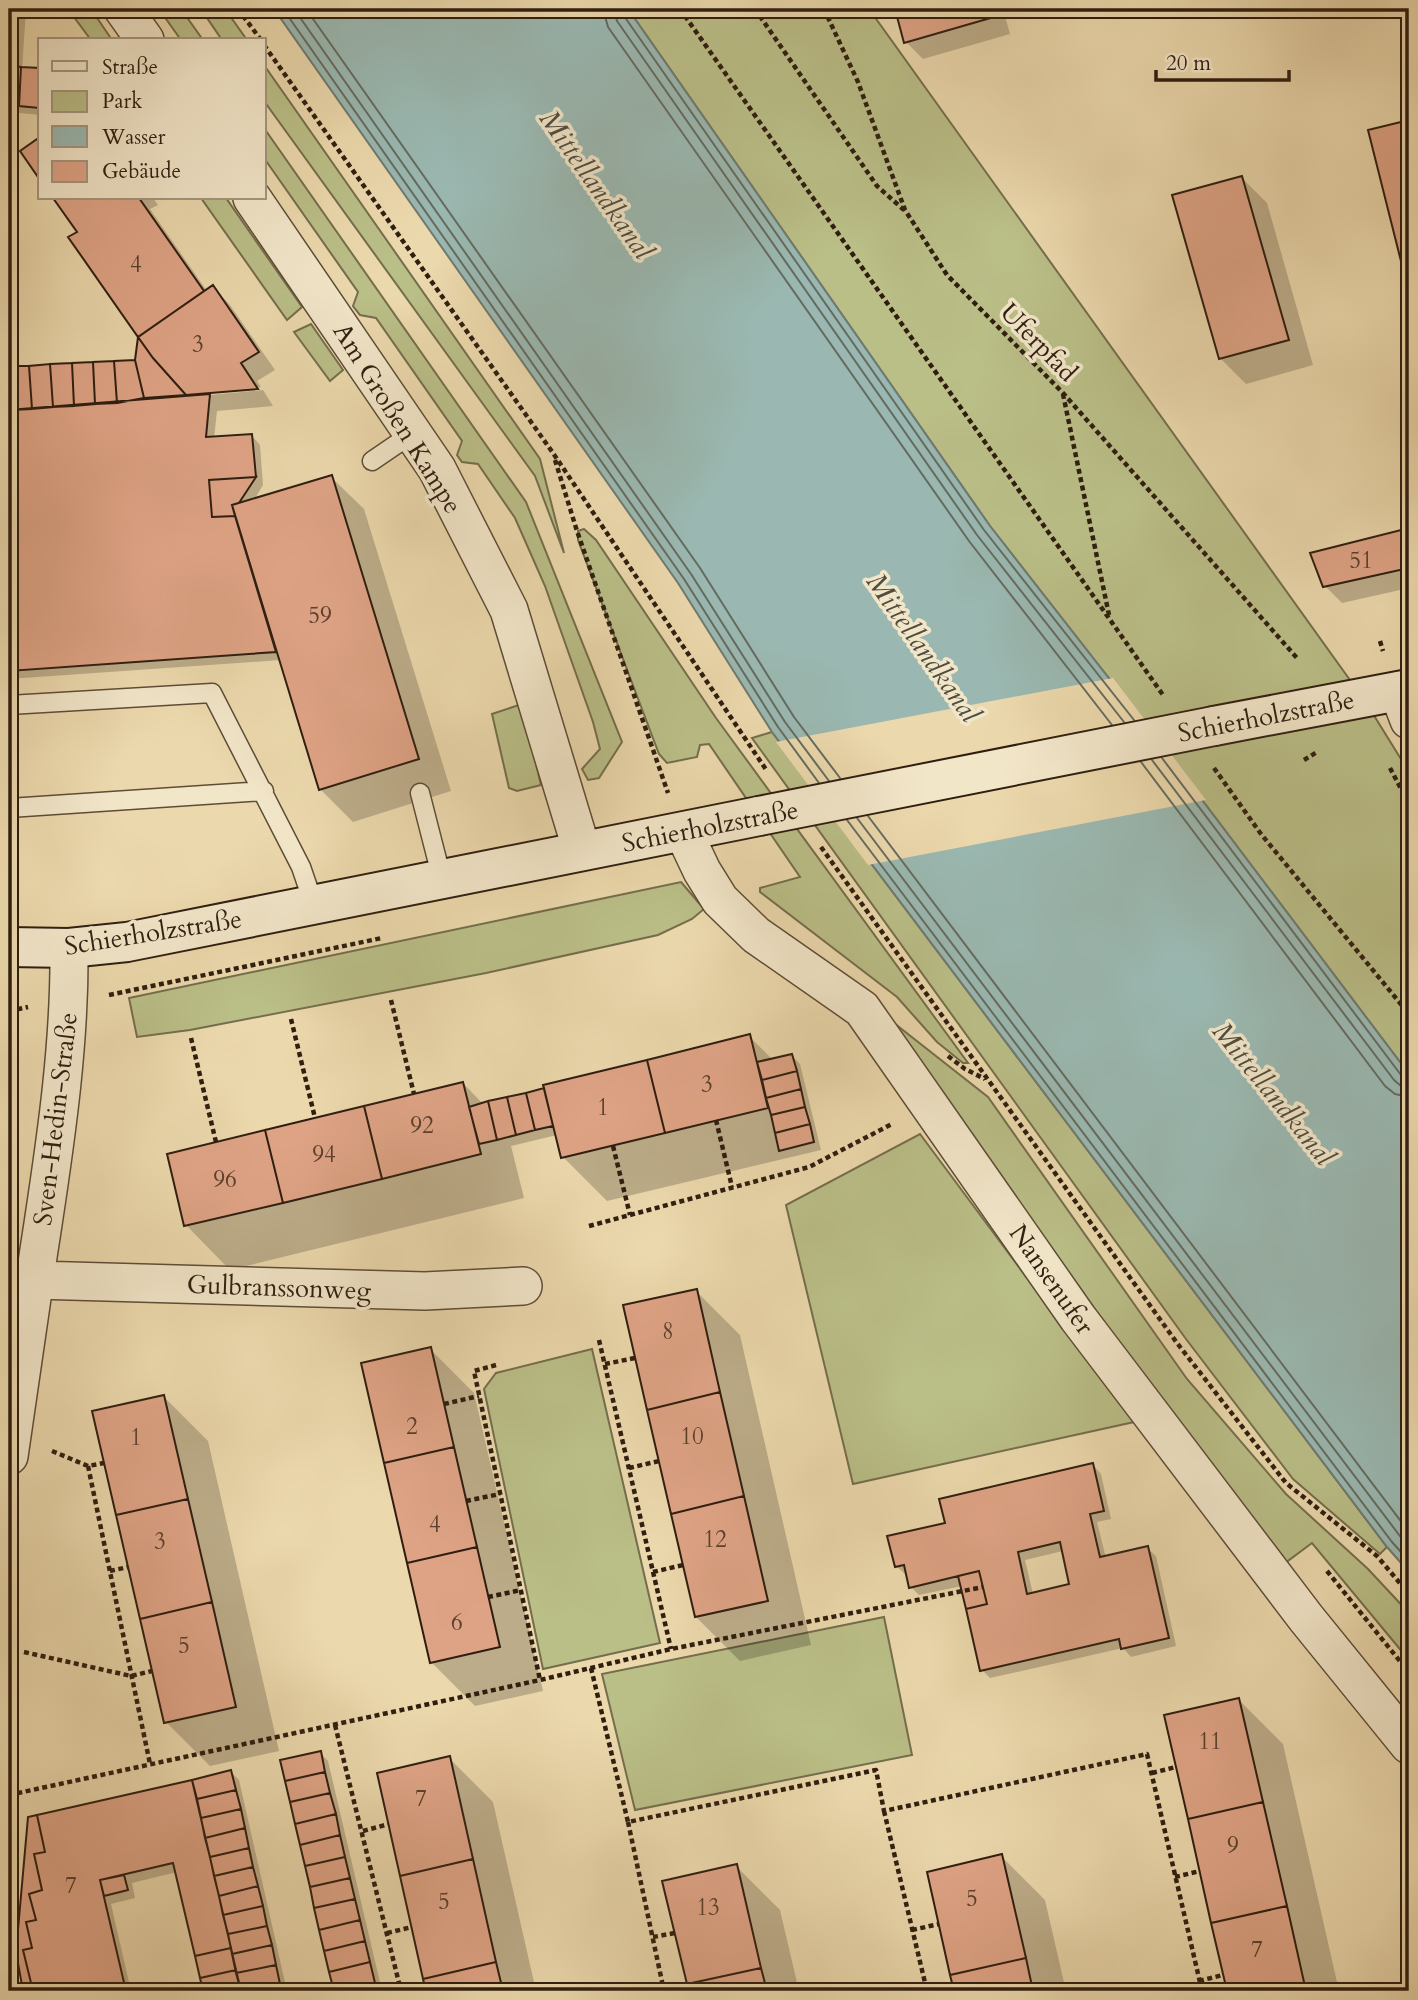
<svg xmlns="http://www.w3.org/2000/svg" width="1418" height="2000" font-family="Cardo,serif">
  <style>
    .green { fill: #babe87; stroke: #746e4c; stroke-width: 2 }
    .water { fill: #9ab8b1; stroke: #6f7a71; stroke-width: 2 }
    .pier { fill: #ebd8ac }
    .shadow { fill: #0003; fill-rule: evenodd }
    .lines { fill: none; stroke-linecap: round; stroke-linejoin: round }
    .shore { stroke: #646b60; stroke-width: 2 }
    .building { fill: #dea385; stroke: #2f1e10; stroke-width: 2; fill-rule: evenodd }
    .lane-casing { stroke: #5e4c37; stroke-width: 21 }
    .street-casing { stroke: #5e4c37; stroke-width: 40 }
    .secondary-casing { stroke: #2f1e10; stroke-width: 42 }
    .path { stroke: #2f1e10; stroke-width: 4.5; stroke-dasharray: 5 3.5; stroke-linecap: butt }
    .lane { stroke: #f2e6c9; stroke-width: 18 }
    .street { stroke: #f2e6c9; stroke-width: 37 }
    .secondary { stroke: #f2e6c9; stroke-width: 38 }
    .secondary-bridge-casing { stroke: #2f1e10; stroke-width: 42; stroke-linecap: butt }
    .secondary-bridge { stroke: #f2e6c9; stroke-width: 38 }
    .labels { text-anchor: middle; stroke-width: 7; stroke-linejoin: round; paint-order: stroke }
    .number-label { font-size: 23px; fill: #5b3f2d }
    .street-label { font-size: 26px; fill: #2f1e10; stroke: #f2e6c9 }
    .water-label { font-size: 28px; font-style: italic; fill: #4f4c40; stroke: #f2e6c9 }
  </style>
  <rect width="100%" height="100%" fill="#ebd8ac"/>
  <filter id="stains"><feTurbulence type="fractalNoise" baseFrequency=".00286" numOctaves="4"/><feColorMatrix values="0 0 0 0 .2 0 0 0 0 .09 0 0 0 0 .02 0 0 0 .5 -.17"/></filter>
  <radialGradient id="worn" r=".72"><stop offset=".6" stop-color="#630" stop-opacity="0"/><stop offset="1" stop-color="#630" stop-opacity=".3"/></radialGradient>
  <path class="green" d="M 68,9 L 91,9 L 112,40 L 91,40 Z
    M 159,9 L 181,9 L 203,40 L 181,40 Z
    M 201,9 L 225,9 L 247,40 L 222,40 Z
    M 628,9 L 869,9 L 1365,701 L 1409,772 L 1409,1074 L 1147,727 L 990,526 Z
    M 264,65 L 540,459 L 564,553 L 535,476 L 264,101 Z
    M 264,128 L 526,502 L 622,742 L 599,778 L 588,780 L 582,769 L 600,749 L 593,722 L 545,586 L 515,518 L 478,464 L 462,462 L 457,455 L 462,441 L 376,318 L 360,315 L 353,306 L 358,292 L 264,158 Z
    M 201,198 L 226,198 L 302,307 L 287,320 Z
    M 311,324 L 343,370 L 330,381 L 294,332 Z
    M 584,529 L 596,540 L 716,718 L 968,1063 L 963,1063 L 937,1042 L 897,997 L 760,892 L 760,888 L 800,877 L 709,744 L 700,745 L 697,757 L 667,763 L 659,754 L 578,540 L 578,531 Z
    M 522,704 L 541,785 L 517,791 L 509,788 L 492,714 Z
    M 772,732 L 1387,1547 L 1380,1554 L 1293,1479 L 1186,1339 L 752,738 Z
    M 681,882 L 704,909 L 692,919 L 658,935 L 486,973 L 190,1030 L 137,1037 L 129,998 Z
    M 885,1016 L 988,1097 L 1187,1379 L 1286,1494 L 1368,1569 L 1409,1613 L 1409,1650 L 1404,1654 L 1312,1543 L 1285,1563 L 1152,1389 Z
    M 920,1134 L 1134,1422 L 853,1484 L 786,1205 Z
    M 592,1349 L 660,1643 L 543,1669 L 484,1389 L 496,1373 Z
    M 884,1617 L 912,1755 L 635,1810 L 602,1674 Z"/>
  <path class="water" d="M 274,9 L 628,9 L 990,526 L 1147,727 L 1409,1074 L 1409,1572 L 1387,1547 L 772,732 L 678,583 Z"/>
  <path class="pier" d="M 1113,678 L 1206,800 L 868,865 L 776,742 Z"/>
  <path class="shadow" d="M 9,9 L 26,9 L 22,70 L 40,70 L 40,115 L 9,112 L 9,70 L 13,70 L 13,66 L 9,66 Z
    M 896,9 L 998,9 L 1005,16 L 1010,34 L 923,59 L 906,42 Z
    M 1409,122 L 1409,286 L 1370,132 Z
    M 1242,178 L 1267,203 L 1313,365 L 1246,384 L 1220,358 Z
    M 55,198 L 153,198 L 158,205 L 150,209 L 207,291 L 213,287 L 230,305 L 275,370 L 257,381 L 261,387 L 184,394 L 187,397 L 263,390 L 273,406 L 217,411 L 214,439 L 252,436 L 260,445 L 263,485 L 254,500 L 331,477 L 364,509 L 451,791 L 353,822 L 320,789 L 281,660 L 9,679 L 9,368 L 138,361 L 140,337 L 71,238 L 79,232 Z
    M 1409,529 L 1409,588 L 1342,603 L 1325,586 L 1312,554 Z
    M 749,1036 L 773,1060 L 792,1056 L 800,1064 L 821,1150 L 607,1201 L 563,1157 L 557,1135 L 511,1146 L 524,1198 L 230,1270 L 186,1225 L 463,1083 L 484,1105 Z
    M 696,1291 L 740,1335 L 811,1645 L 740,1661 L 696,1617 Z
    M 430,1349 L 474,1393 L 543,1691 L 475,1706 L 431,1662 Z
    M 164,1397 L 208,1441 L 279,1751 L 210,1766 L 166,1722 Z
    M 1093,1465 L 1101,1474 L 1111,1519 L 1097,1522 L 1106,1558 L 1147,1548 L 1156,1556 L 1176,1646 L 1131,1657 L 1123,1648 L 990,1678 L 982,1670 L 962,1586 L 919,1595 L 911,1587 L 908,1574 L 905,1574 L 896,1566 L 947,1525 ZM 1063,1551 L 1071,1586 L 1033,1594 L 1025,1560 Z
    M 1239,1700 L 1283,1744 L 1339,1991 L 1229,1991 L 1166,1716 Z
    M 320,1753 L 328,1761 L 382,1991 L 335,1991 L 282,1762 Z
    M 449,1758 L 493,1802 L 536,1991 L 428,1991 L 379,1774 Z
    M 231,1772 L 239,1780 L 287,1991 L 205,1991 L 177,1872 L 132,1883 L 135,1898 L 111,1904 L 131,1991 L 25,1991 L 18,1952 L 30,1819 Z
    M 1001,1856 L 1045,1900 L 1066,1991 L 956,1991 L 929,1873 Z
    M 736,1866 L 780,1910 L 799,1991 L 690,1991 L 665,1883 Z"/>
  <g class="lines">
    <path class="shore" d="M 283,9 L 684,579 L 778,727 L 819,783
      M 294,9 L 691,574 L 785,722 L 829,781
      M 306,9 L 700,568 L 794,717 L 840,778
      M 603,9 L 608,27 L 969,541 L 1112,725
      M 614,9 L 617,21 L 977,535 L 1124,722
      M 623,9 L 624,16 L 984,530 L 1134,720
      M 1162,758 L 1401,1075 L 1409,1078
      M 1152,760 L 1394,1080 L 1401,1086 L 1409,1087
      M 1141,762 L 1385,1086 L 1395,1094 L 1409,1097
      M 868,816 L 1409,1532
      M 857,818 L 1409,1548
      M 847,820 L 1392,1542 L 1409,1561"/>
  </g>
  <path class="building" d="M 895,9 L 992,9 L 994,17 L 904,43 Z
    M 9,66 L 21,67 L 19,106 L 9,105 Z
    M 21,67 L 40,68 L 39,108 L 19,106 Z
    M 1409,120 L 1409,293 L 1368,130 Z
    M 40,137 L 40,180 L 20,151 Z
    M 1242,176 L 1289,340 L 1219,359 L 1172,195 Z
    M 53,198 L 139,198 L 204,291 L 138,337 L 68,237 L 77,232 Z
    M 213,285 L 259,352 L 241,363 L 258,389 L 186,395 L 153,358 L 138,337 Z
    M 138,337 L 153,358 L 186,395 L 144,398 L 135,360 Z
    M 135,360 L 144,398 L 117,403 L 114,361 Z
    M 114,361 L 117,403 L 95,404 L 93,362 Z
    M 93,362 L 95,404 L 74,406 L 72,363 Z
    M 72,363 L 74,406 L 53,407 L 50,364 Z
    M 50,364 L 53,407 L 32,409 L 29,366 Z
    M 9,366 L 29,366 L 32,409 L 11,410 Z
    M 210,394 L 206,437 L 252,434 L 256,477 L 209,480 L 212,517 L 235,516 L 276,652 L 9,671 L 9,410 Z
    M 332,475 L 419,759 L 319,790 L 232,505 Z
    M 256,477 L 239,503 L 232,505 L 235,516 L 212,517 L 209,480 Z
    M 1409,528 L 1409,568 L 1323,587 L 1310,553 Z
    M 750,1034 L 768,1108 L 665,1133 L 647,1060 Z
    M 792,1054 L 797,1071 L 762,1080 L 757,1062 Z
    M 647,1060 L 665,1133 L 561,1158 L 543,1085 Z
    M 797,1071 L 801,1089 L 766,1098 L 762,1080 Z
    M 463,1082 L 481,1154 L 382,1179 L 364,1106 Z
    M 544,1088 L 553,1126 L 535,1130 L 526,1093 Z
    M 801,1089 L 805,1107 L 771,1115 L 766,1098 Z
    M 526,1093 L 535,1130 L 516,1135 L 507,1097 Z
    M 507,1097 L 516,1135 L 497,1140 L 488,1101 Z
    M 488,1101 L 497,1140 L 479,1144 L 469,1107 Z
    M 364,1106 L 382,1179 L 283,1203 L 265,1130 Z
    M 805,1107 L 810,1124 L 775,1133 L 771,1115 Z
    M 810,1124 L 814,1142 L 779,1151 L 775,1133 Z
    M 265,1130 L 283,1203 L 184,1226 L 167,1154 Z
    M 697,1289 L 720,1392 L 647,1410 L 623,1305 Z
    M 431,1347 L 454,1447 L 384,1463 L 361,1363 Z
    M 720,1392 L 744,1496 L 671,1514 L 647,1410 Z
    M 164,1395 L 188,1499 L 116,1515 L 92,1411 Z
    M 454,1447 L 477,1547 L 407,1563 L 384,1463 Z
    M 1093,1463 L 1104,1511 L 1090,1514 L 1100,1557 L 1148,1546 L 1169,1638 L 1121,1649 L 1119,1639 L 980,1671 L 966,1609 L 987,1604 L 979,1571 L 909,1588 L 904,1565 L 895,1567 L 887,1536 L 945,1523 L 939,1499 ZM 1060,1542 L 1069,1584 L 1027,1594 L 1018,1552 Z
    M 744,1496 L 768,1601 L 695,1617 L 671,1514 Z
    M 188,1499 L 212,1602 L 140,1619 L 116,1515 Z
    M 477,1547 L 500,1647 L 430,1663 L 407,1563 Z
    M 979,1571 L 987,1604 L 966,1609 L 958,1576 Z
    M 212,1602 L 236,1707 L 164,1723 L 140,1619 Z
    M 1239,1698 L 1263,1802 L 1188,1819 L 1164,1715 Z
    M 321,1751 L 325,1772 L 285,1781 L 280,1760 Z
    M 450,1756 L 473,1859 L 400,1876 L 377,1773 Z
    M 231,1770 L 236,1790 L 197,1799 L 192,1780 Z
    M 325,1772 L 330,1793 L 290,1802 L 285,1781 Z
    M 192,1780 L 231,1948 L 195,1956 L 173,1863 L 100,1880 L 126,1991 L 33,1991 L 23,1950 L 32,1948 L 26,1922 L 36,1920 L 29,1894 L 42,1890 L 34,1854 L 45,1852 L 37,1815 Z
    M 236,1790 L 241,1809 L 201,1818 L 197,1799 Z
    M 330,1793 L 336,1814 L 295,1824 L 290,1802 Z
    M 1263,1802 L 1287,1906 L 1211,1923 L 1188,1819 Z
    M 241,1809 L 245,1828 L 205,1838 L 201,1818 Z
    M 336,1814 L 340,1835 L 300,1845 L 295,1824 Z
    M 37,1815 L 45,1852 L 34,1854 L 42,1890 L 29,1894 L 36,1920 L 26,1922 L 32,1948 L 23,1950 L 33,1991 L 23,1991 L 16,1952 L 28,1817 Z
    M 245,1828 L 249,1848 L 210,1857 L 205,1838 Z
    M 340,1835 L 345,1857 L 305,1866 L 300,1845 Z
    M 249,1848 L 253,1867 L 214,1876 L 210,1857 Z
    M 1002,1854 L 1026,1958 L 950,1975 L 927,1872 Z
    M 345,1857 L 350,1878 L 310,1887 L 305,1866 Z
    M 473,1859 L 496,1962 L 423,1979 L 400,1876 Z
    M 737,1864 L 761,1968 L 687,1984 L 662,1881 Z
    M 253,1867 L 258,1886 L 219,1896 L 214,1876 Z
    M 124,1875 L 128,1890 L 104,1896 L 100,1880 Z
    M 350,1878 L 355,1899 L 314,1908 L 310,1887 Z
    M 258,1886 L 263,1906 L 223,1915 L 219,1896 Z
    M 355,1899 L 360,1920 L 319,1930 L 314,1908 Z
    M 263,1906 L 267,1926 L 228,1934 L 223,1915 Z
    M 1287,1906 L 1306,1991 L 1227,1991 L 1211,1923 Z
    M 360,1920 L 365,1941 L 324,1951 L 319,1930 Z
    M 267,1926 L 272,1945 L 232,1954 L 228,1934 Z
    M 365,1941 L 370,1962 L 329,1972 L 324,1951 Z
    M 272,1945 L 276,1965 L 236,1973 L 232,1954 Z
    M 231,1948 L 236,1970 L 200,1978 L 195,1956 Z
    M 1026,1958 L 1033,1991 L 954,1991 L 950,1975 Z
    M 370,1962 L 375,1983 L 334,1991 L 329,1972 Z
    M 496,1962 L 503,1991 L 426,1991 L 423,1979 Z
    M 276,1965 L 280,1984 L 241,1991 L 236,1973 Z
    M 761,1968 L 767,1991 L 689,1991 L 687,1984 Z
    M 236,1970 L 241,1991 L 203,1991 L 200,1978 Z
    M 375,1983 L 377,1991 L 341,1991 Z
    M 280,1984 L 282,1991 L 246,1991 Z"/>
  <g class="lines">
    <g class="lane-casing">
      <path id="lane" d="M 372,461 L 413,433
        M 9,705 L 212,693 L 301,867 L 314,905
        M 420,793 L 442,879
        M 9,808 L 264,791"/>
    </g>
    <g class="street-casing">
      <path id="street" d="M 123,9 L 145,40
        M 252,198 L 437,469 L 509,610 L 582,851
        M 1398,691 L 1409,720
        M 683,831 L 702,871 L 720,900 L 756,935 L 862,1009 L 1078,1318 L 1306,1618 L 1409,1745
        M 35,1280 L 425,1291 L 523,1286
        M 9,1456 C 20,1378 31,1301 43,1224 C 57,1132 70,1040 69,948"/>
    </g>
    <g class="secondary-casing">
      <path id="secondary" d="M 1214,726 L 1409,689
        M 9,947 L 69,948 L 127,942 L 759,816"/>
    </g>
    <path class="path" d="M 238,9 L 261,40
      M 680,9 L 1163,695
      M 755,9 L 877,186 L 904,210
      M 824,9 L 858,82 L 905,210 L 947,275 L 1063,393 L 1297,658
      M 264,45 L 553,453 L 767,771
      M 1063,394 L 1109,615
      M 555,460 L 577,531 L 668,793
      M 1380,641 L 1383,651
      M 1304,760 L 1317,752
      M 1214,768 L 1261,834 L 1409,1014
      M 1390,768 L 1409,804
      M 821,847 L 1177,1343 L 1286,1483 L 1377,1556 L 1409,1594
      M 109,995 L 382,938
      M 391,1000 L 414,1094
      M 9,1011 L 28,1007
      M 291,1019 L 315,1118
      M 191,1038 L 216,1142
      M 948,1056 L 965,1069 L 985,1079
      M 716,1120 L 732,1187
      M 613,1146 L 630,1215
      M 589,1226 L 809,1167 L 892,1124
      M 599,1340 L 671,1649
      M 605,1364 L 635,1358
      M 496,1365 L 474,1371 L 540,1680
      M 444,1404 L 479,1396
      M 52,1451 L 88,1466 L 104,1463
      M 88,1466 L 150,1764
      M 629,1468 L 659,1461
      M 466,1501 L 500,1494
      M 110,1571 L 128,1567
      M 1327,1571 L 1403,1665 L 1409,1661
      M 653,1572 L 683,1565
      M 488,1597 L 521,1590
      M 24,1652 L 131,1676 L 152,1671
      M 591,1668 L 628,1822 L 876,1770 L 884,1811 L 1147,1754 L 1202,1991
      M 335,1725 L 401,1991
      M 1152,1773 L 1176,1767
      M 9,1795 L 540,1680 L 671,1649 L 983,1587
      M 884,1811 L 927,1991
      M 628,1822 L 664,1991
      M 363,1831 L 389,1824
      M 1175,1877 L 1200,1871
      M 912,1930 L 939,1924
      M 387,1933 L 412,1927
      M 653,1937 L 675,1933
      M 1199,1981 L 1223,1975"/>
    <use href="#lane" class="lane"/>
    <use href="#street" class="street"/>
    <use href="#secondary" class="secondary"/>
    <g class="secondary-bridge-casing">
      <path id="secondary-bridge" d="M 759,816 L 1214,726"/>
    </g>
    <use href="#secondary-bridge" class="secondary-bridge"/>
  </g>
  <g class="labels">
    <g class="number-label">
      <text x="136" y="272">4</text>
      <text x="198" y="352">3</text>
      <text x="1361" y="568">51</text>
      <text x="320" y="623">59</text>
      <text x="707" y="1092">3</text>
      <text x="603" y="1115">1</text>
      <text x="422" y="1133">92</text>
      <text x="324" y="1162">94</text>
      <text x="225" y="1187">96</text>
      <text x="668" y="1339">8</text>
      <text x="412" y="1434">2</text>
      <text x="692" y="1444">10</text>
      <text x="136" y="1445">1</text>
      <text x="435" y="1532">4</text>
      <text x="715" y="1547">12</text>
      <text x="160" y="1549">3</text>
      <text x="457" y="1630">6</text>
      <text x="184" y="1653">5</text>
      <text x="1210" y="1749">11</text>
      <text x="421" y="1806">7</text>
      <text x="1233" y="1853">9</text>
      <text x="71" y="1893">7</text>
      <text x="972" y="1906">5</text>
      <text x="444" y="1909">5</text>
      <text x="708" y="1915">13</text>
      <text x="1257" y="1957">7</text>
    </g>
    <g class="street-label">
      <text transform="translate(1039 342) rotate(46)" y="9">Uferpfad</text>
      <text transform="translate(398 418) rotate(58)" y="9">Am Großen Kampe</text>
      <text transform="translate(1266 716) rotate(-11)" y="9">Schierholzstraße</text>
      <text transform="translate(710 826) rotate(-11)" y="9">Schierholzstraße</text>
      <text transform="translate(153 932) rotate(-9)" y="9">Schierholzstraße</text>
      <text transform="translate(55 1119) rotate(-83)" y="9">Sven-Hedin-Straße</text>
      <text transform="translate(1052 1279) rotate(55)" y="9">Nansenufer</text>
      <text transform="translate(279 1287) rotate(2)" y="9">Gulbranssonweg</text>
    </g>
    <g class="water-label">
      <text transform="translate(597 184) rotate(55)" y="10">Mittellandkanal</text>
      <text transform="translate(924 647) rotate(55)" y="10">Mittellandkanal</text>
      <text transform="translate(1274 1093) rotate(51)" y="10">Mittellandkanal</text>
    </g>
  </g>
  <rect width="1418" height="2000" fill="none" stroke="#ebd8ac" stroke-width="35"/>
  <rect x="10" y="10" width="1397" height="1979" fill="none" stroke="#2f1e10" stroke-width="3.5"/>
  <rect x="18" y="18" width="1383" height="1965" fill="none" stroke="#2f1e10" stroke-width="2"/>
  <rect x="38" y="38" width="228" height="161" fill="#f2e6c9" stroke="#a4967f" stroke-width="2"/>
  <rect x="52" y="61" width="35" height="10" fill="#f2e6c9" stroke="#a4967f" stroke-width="2"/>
  <text x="102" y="74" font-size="21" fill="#2f1e10">Straße</text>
  <rect x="52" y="91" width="35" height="21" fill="#babe87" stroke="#a4967f" stroke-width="2"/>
  <text x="102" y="108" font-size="21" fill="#2f1e10">Park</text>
  <rect x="52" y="126" width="35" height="21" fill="#9ab8b1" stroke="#a4967f" stroke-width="2"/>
  <text x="102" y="144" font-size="21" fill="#2f1e10">Wasser</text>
  <rect x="52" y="161" width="35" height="21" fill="#dea385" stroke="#a4967f" stroke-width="2"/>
  <text x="102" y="178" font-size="21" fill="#2f1e10">Gebäude</text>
  <path d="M1156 70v10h133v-10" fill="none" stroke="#2f1e10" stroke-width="3.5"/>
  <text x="1166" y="70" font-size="21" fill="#2f1e10" stroke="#f2e6c9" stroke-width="5" paint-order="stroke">20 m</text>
  <rect width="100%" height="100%" filter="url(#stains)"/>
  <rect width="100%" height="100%" fill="url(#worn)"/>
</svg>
